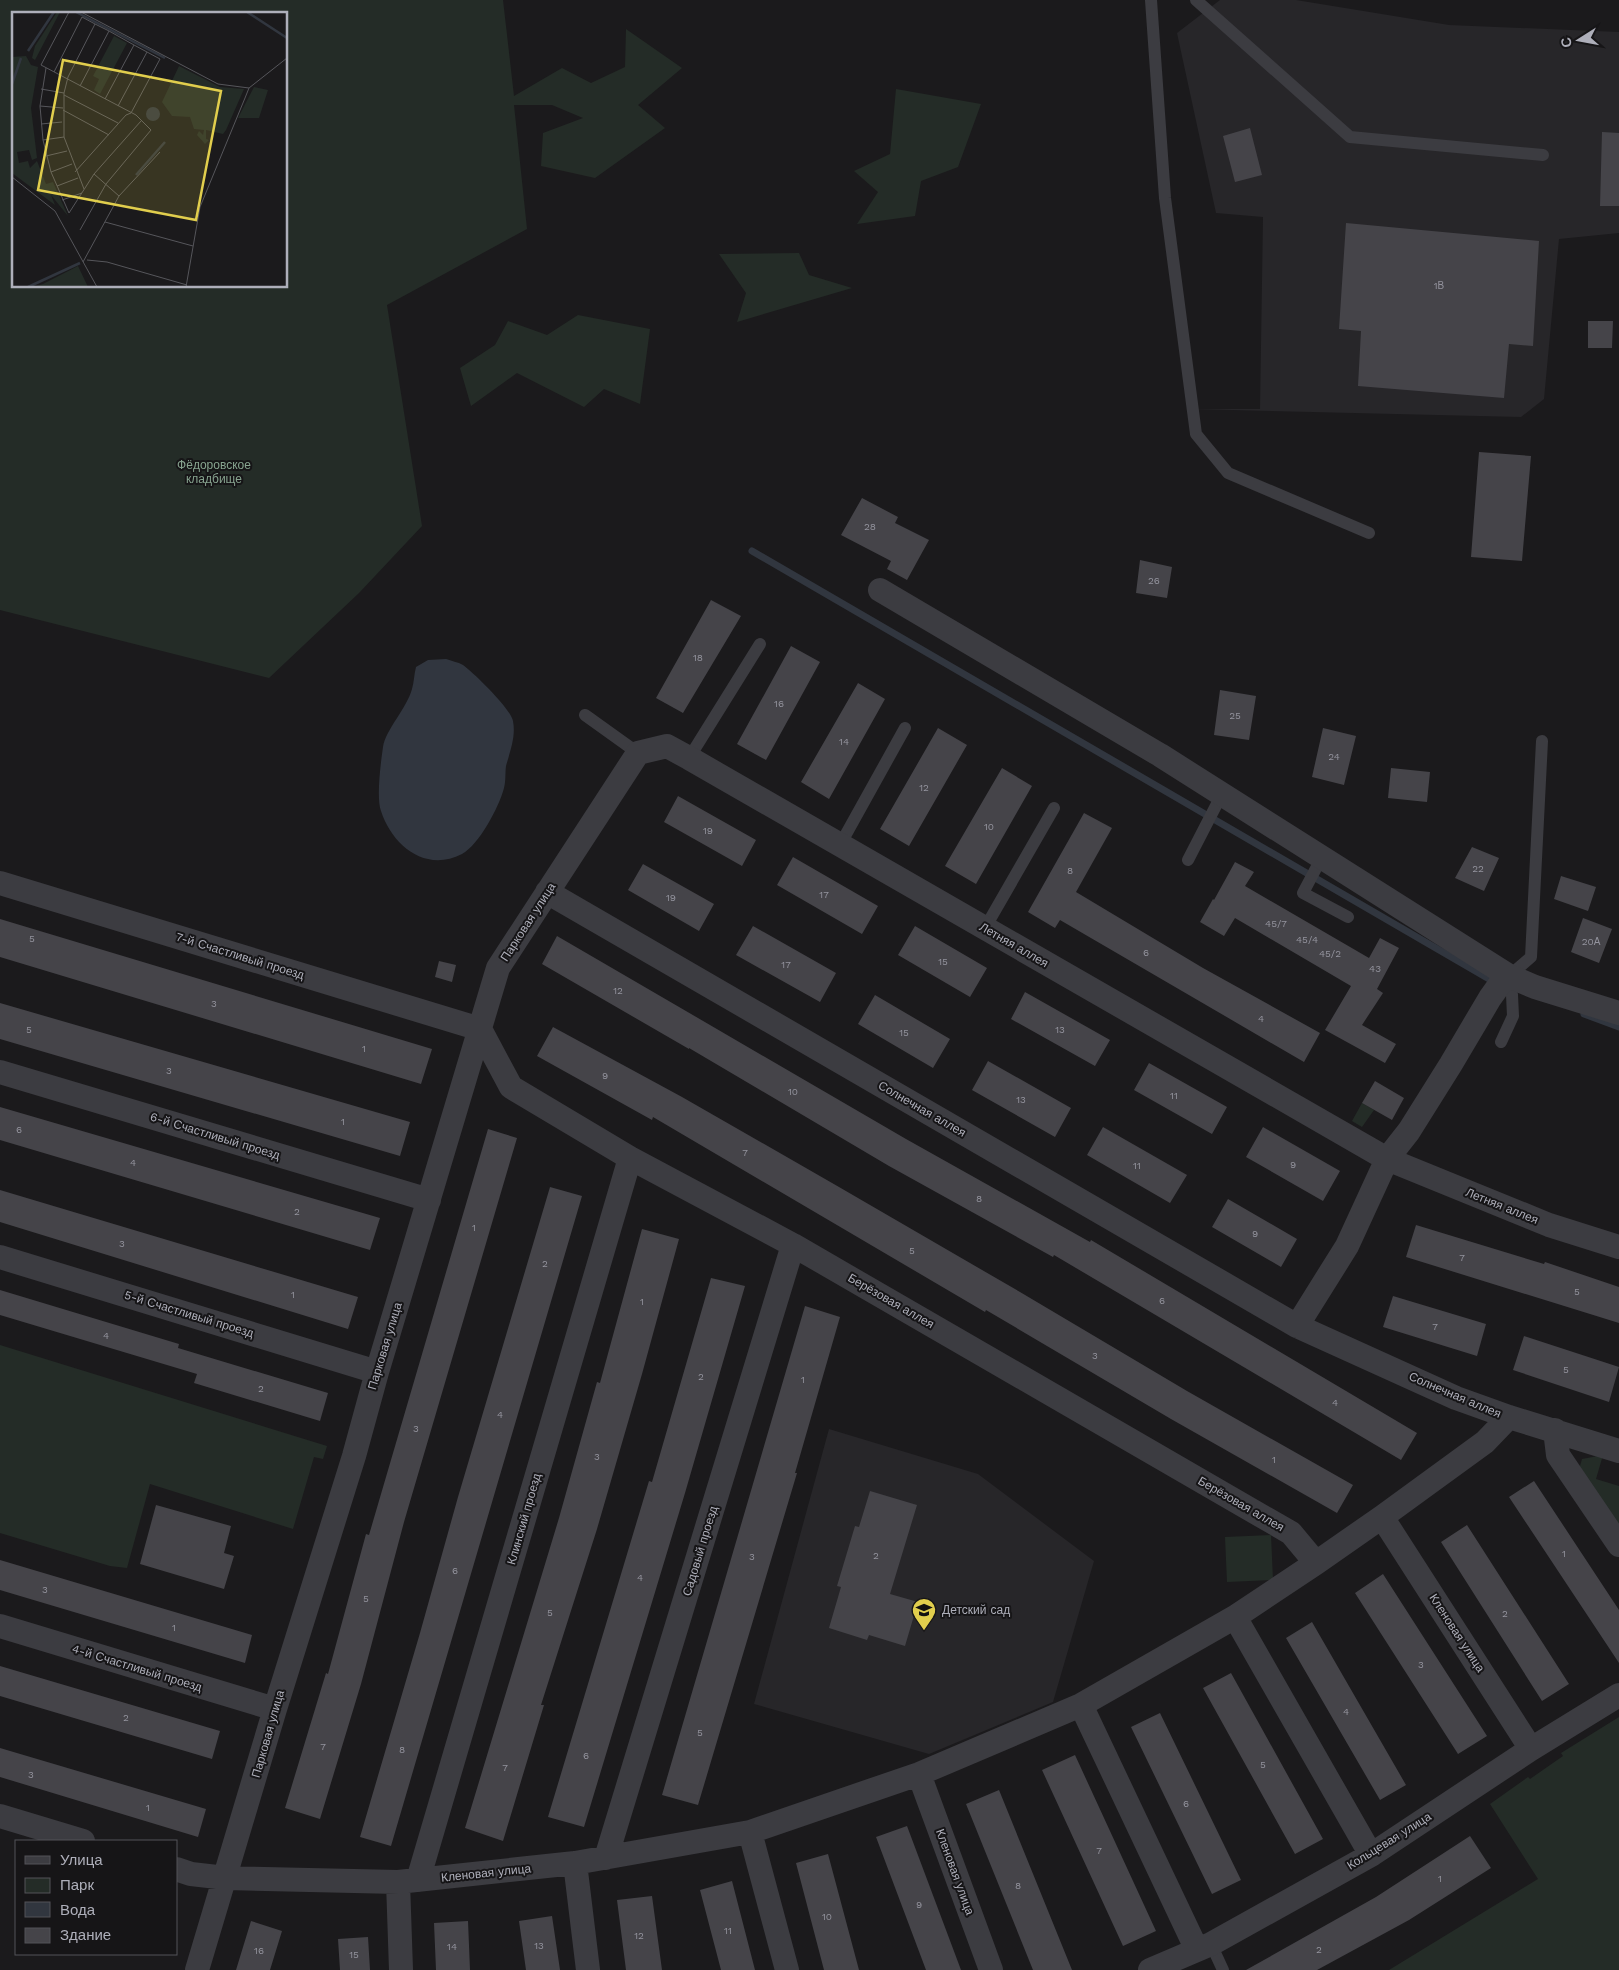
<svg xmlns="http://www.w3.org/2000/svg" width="1619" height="1970" font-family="'Work Sans',sans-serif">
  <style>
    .built { fill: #272629 }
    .green { fill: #242c27; fill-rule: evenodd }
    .water { fill: #31363f }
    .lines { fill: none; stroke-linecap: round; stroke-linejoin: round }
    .stream { stroke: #31363f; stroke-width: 7 }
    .building { fill: #454449 }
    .service { stroke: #3c3c41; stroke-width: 12 }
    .minor { stroke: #3c3c41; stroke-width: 24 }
    .labels { text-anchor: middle; stroke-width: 4; stroke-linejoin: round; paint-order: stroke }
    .number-label { font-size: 10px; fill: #94949e }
    .park-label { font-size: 12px; fill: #87a38f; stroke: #161517 }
    .street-label { font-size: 12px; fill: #aeafba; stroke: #161517 }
    .poi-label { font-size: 12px; fill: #aeafba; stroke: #161517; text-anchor: start }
    .inset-river { fill: none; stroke: #31363f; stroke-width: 2.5 }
    .inset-road { fill: none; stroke: #56565b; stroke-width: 1 }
    .view { fill: #e1ce4d; fill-opacity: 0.15; stroke: #e1ce4d; stroke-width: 2.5 }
    .inset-edge { fill: none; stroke: #aeafba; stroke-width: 2.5 }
  </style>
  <rect width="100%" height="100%" fill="#1b1a1c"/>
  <path class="built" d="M 1220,0 L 1296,0 L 1449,25 L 1619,32 L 1619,233 L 1559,239 L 1544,399 L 1521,417 L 1191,409 L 1260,409 L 1263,217 L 1216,213 L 1177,33 Z
    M 829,1429 L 978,1474 L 1094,1561 L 1053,1702 L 929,1754 L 754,1704 Z"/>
  <path class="green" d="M 0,0 L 503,0 L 514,96 L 562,68 L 591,83 L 625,67 L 626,29 L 682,68 L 638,105 L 665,128 L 595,178 L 541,166 L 543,133 L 583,118 L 552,105 L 514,105 L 527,229 L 387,305 L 422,526 L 359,593 L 269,678 L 0,610 ZM 14,14 L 286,14 L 286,286 L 14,286 Z
    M 896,89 L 981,104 L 958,167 L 921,181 L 915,216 L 857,224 L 878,192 L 854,171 L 890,154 Z
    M 799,253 L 809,275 L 852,288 L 737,322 L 746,293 L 719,254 Z
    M 578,315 L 650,329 L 640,404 L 604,389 L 584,407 L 517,373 L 471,406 L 460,368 L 495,345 L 508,321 L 547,335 Z
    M 1362,1103 L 1374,1110 L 1362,1127 L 1352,1121 Z
    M 0,1345 L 327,1446 L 323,1459 L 314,1457 L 293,1529 L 150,1484 L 127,1568 L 110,1566 L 0,1533 Z
    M 1603,1455 L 1596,1479 L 1619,1486 L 1619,1530 L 1578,1473 L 1582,1459 Z
    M 1271,1535 L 1273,1580 L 1227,1582 L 1225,1537 Z
    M 1619,1717 L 1619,1970 L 1389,1970 L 1538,1879 L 1490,1804 L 1528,1777 L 1530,1779 L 1563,1756 L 1561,1753 Z"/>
  <path class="water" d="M 446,659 C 451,661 458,662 463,665 C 474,673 511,709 513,721 C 516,737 510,751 506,766 C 505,773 506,781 504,788 C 499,807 479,845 462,854 C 425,873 392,845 381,811 C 376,798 381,761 383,747 C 386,729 407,708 412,689 C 414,682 414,675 416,667 L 428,660 Z"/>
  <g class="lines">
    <path class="stream" d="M 752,551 L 1496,983
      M 1584,1014 L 1619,1027"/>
  </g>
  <path class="building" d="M 1250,128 L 1262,175 L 1235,182 L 1223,136 Z
    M 1602,132 L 1619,133 L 1619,206 L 1600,206 Z
    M 1346,223 L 1539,241 L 1533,346 L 1509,344 L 1504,398 L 1358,386 L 1361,331 L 1339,329 Z
    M 1588,321 L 1613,321 L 1612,348 L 1588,348 Z
    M 1479,452 L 1531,456 L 1522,561 L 1471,557 Z
    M 862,498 L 898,517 L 895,523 L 929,540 L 907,580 L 887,569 L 891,561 L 841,535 Z
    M 1140,560 L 1172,567 L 1167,598 L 1136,593 Z
    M 711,600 L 741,616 L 683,713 L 656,698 Z
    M 791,646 L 820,662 L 766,760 L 737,744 Z
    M 858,683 L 885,699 L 829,799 L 801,782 Z
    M 1220,690 L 1256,696 L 1249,740 L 1214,735 Z
    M 938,728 L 967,745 L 909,846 L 880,829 Z
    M 1323,728 L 1356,736 L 1344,785 L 1312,777 Z
    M 1002,768 L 1032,786 L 976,884 L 945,866 Z
    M 1391,768 L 1430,772 L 1427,802 L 1388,798 Z
    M 678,796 L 756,840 L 742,866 L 664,822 Z
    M 1084,813 L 1112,828 L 1076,892 L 1203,968 L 1320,1033 L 1304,1062 L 1060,920 L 1055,928 L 1028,912 Z
    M 1472,847 L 1499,858 L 1484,891 L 1455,878 Z
    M 793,857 L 878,906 L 862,934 L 777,885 Z
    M 1235,862 L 1254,872 L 1245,886 L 1369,958 L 1380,938 L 1399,948 L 1377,989 L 1383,993 L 1362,1025 L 1396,1044 L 1385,1063 L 1325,1030 L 1351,986 L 1235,918 L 1224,936 L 1200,922 L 1213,899 L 1214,900 Z
    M 643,864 L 714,904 L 699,931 L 628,890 Z
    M 1561,876 L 1596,887 L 1588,911 L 1554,899 Z
    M 1583,918 L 1612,929 L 1599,963 L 1571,952 Z
    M 0,919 L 432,1049 L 421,1084 L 0,957 Z
    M 753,926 L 836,973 L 820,1002 L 736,955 Z
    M 915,926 L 987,968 L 970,997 L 898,955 Z
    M 557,936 L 906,1139 L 1090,1242 L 1091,1240 L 1417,1433 L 1401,1460 L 1054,1255 L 1053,1257 L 889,1166 L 689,1048 L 689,1049 L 542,964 Z
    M 439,961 L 456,965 L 452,982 L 435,977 Z
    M 1025,992 L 1110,1040 L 1095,1066 L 1011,1019 Z
    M 875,995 L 950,1039 L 933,1068 L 858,1024 Z
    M 0,1003 L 410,1122 L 400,1156 L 0,1039 Z
    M 553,1027 L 682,1097 L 839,1187 L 1020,1292 L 1187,1391 L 1353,1485 L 1337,1513 L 1171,1419 L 986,1310 L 985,1312 L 653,1117 L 652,1120 L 537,1056 Z
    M 988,1061 L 1071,1108 L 1055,1137 L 972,1090 Z
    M 1149,1063 L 1227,1107 L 1212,1134 L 1134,1090 Z
    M 1375,1081 L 1404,1098 L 1392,1120 L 1362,1103 Z
    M 0,1107 L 380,1218 L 370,1250 L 0,1140 Z
    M 1103,1127 L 1187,1175 L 1170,1203 L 1087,1155 Z
    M 1263,1127 L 1340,1171 L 1323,1201 L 1246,1157 Z
    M 488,1129 L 517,1138 L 404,1522 L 361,1684 L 320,1819 L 285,1808 L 326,1673 L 328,1674 L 366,1534 L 369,1535 Z
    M 550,1187 L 582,1196 L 391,1846 L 360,1837 L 420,1633 L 458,1497 Z
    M 0,1190 L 358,1297 L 348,1329 L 0,1222 Z
    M 1228,1199 L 1297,1239 L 1281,1267 L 1212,1227 Z
    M 1416,1225 L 1544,1264 L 1545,1262 L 1619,1287 L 1619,1323 L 1406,1257 Z
    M 642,1229 L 679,1239 L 642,1374 L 597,1529 L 541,1705 L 544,1705 L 503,1841 L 465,1828 L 559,1518 L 597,1382 L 600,1383 Z
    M 711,1278 L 745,1286 L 685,1493 L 584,1827 L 548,1817 L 649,1481 L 652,1482 Z
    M 0,1290 L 179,1344 L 178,1348 L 328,1393 L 320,1421 L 194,1383 L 197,1374 L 0,1315 Z
    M 1393,1296 L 1486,1324 L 1477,1356 L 1383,1327 Z
    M 805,1306 L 840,1317 L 795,1473 L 797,1473 L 698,1805 L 662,1795 Z
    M 1524,1336 L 1619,1367 L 1609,1402 L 1513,1370 Z
    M 1534,1481 L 1619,1610 L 1619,1663 L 1509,1497 Z
    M 870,1491 L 917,1505 L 890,1594 L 918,1602 L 905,1646 L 869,1635 L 867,1640 L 829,1628 L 841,1587 L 837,1586 L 855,1526 L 859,1527 Z
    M 156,1505 L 231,1526 L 224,1553 L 234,1556 L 224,1589 L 140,1564 Z
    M 1467,1525 L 1569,1684 L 1542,1701 L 1441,1542 Z
    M 0,1560 L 252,1635 L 245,1663 L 0,1590 Z
    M 1383,1574 L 1487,1736 L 1458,1754 L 1355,1593 Z
    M 1312,1622 L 1406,1785 L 1380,1800 L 1286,1638 Z
    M 0,1666 L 220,1731 L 212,1759 L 0,1696 Z
    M 1231,1673 L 1323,1839 L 1295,1854 L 1203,1688 Z
    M 1160,1713 L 1241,1880 L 1212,1894 L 1131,1727 Z
    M 0,1748 L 206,1809 L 198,1837 L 0,1777 Z
    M 1075,1755 L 1156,1931 L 1123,1946 L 1042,1770 Z
    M 999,1790 L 1072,1970 L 1033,1970 L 966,1804 Z
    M 907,1826 L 961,1970 L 926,1970 L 876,1837 Z
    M 1470,1836 L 1491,1868 L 1409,1920 L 1317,1970 L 1246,1970 L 1376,1897 Z
    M 828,1854 L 859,1970 L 824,1970 L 796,1863 Z
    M 732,1881 L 755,1970 L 721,1970 L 700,1890 Z
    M 652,1896 L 662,1970 L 626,1970 L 617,1900 Z
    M 552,1916 L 560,1970 L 526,1970 L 519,1921 Z
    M 251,1921 L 282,1931 L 270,1970 L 236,1970 Z
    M 468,1921 L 470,1970 L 436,1970 L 434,1923 Z
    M 368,1937 L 370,1970 L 340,1970 L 338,1939 Z"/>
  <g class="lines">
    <path class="service" d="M 1151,0 L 1165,198 L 1196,434 L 1228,473 L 1369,533
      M 1196,0 L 1350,137 L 1543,155
      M 585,715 L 638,753
      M 689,758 L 760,644
      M 840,845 L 905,728
      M 1322,857 L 1303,893 L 1348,917
      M 1188,860 L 1222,794
      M 985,928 L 1054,808
      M 1501,1042 L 1513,1016 L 1512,995 L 1509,976 L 1531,957 L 1542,741
      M 1211,1944 L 1223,1970"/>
    <path class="minor" d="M 880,590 L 1160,755 L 1509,976 L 1535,987 L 1619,1013
      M 0,883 L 480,1029 L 511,1087 L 630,1158 L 793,1245 L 1291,1533 L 1316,1563
      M 547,892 L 1297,1326 L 1456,1398 L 1509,1417 L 1619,1451
      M 0,1072 L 429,1200
      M 0,1257 L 377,1372
      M 1297,1326 L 1347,1246 L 1387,1159 L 1409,1131 L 1451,1064 L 1490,998 L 1500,984 L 1509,976
      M 1555,1430 L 1558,1455 L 1619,1545
      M 1382,1517 L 1531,1749
      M 1235,1617 L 1371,1855
      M 0,1626 L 275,1709
      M 1081,1705 L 1197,1950
      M 919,1774 L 991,1970
      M 0,1816 L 83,1841
      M 750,1832 L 787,1970
      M 606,1858 L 793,1245
      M 575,1863 L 588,1970
      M 176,1869 L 191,1874 L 226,1878 L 398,1882 L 575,1863 L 750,1832 L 919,1774 L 1081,1705 L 1235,1617 L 1316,1563 L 1382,1517 L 1485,1442 L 1509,1417
      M 418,1880 L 630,1158
      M 398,1882 L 401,1970
      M 197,1970 L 275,1709 L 354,1456 L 377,1372 L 498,968 L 638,753 L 667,746 L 689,758 L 1387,1159 L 1549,1225 L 1619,1247
      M 1150,1970 L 1211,1944 L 1371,1855 L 1531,1749 L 1619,1695"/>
  </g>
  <defs>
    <g id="school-pin" transform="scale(1.25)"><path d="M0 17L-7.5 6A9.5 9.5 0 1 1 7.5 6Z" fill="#e1ce4d" stroke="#161517"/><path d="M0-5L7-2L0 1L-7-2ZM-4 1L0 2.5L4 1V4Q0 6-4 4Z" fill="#111"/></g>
  </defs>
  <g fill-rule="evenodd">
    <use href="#school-pin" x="924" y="1610"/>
  </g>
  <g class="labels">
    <g class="number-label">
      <text x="1439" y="289">1В</text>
      <text x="870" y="530">28</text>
      <text x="1154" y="584">26</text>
      <text x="698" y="661">18</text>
      <text x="779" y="707">16</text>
      <text x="1235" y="719">25</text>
      <text x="844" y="745">14</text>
      <text x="1334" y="760">24</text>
      <text x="924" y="791">12</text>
      <text x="989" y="830">10</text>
      <text x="708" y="834">19</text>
      <text x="1478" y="872">22</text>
      <text x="1070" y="874">8</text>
      <text x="824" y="898">17</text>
      <text x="671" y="901">19</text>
      <text x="1276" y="927">45/7</text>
      <text x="32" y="942">5</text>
      <text x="1307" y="943">45/4</text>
      <text x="1591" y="945">20А</text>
      <text x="1146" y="956">6</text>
      <text x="1330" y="957">45/2</text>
      <text x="943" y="965">15</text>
      <text x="786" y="968">17</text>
      <text x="1375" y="972">43</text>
      <text x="618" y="994">12</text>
      <text x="214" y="1007">3</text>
      <text x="1261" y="1022">4</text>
      <text x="29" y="1033">5</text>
      <text x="1060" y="1033">13</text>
      <text x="904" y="1036">15</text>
      <text x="364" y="1052">1</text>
      <text x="169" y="1074">3</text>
      <text x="605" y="1079">9</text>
      <text x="793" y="1095">10</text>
      <text x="1174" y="1099">11</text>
      <text x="1021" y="1103">13</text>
      <text x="343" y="1125">1</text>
      <text x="19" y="1133">6</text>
      <text x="745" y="1156">7</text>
      <text x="133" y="1166">4</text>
      <text x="1293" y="1168">9</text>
      <text x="1137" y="1169">11</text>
      <text x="979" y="1202">8</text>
      <text x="297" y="1215">2</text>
      <text x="474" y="1231">1</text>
      <text x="1255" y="1237">9</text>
      <text x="122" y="1247">3</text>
      <text x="912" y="1254">5</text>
      <text x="1462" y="1261">7</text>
      <text x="545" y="1267">2</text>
      <text x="1577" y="1295">5</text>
      <text x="293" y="1298">1</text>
      <text x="1162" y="1304">6</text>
      <text x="642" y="1305">1</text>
      <text x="1435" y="1330">7</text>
      <text x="106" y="1339">4</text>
      <text x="1095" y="1359">3</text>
      <text x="1566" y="1373">5</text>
      <text x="701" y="1380">2</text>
      <text x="803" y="1383">1</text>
      <text x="261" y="1392">2</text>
      <text x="1335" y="1406">4</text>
      <text x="500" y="1418">4</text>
      <text x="416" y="1432">3</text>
      <text x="597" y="1460">3</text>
      <text x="1274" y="1463">1</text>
      <text x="1564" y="1557">1</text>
      <text x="876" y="1559">2</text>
      <text x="752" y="1560">3</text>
      <text x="455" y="1574">6</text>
      <text x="640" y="1581">4</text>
      <text x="45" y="1593">3</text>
      <text x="366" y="1602">5</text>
      <text x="550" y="1616">5</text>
      <text x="1505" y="1617">2</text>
      <text x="174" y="1631">1</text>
      <text x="1421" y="1668">3</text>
      <text x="1346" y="1715">4</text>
      <text x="126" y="1721">2</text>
      <text x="700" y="1736">5</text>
      <text x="323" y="1750">7</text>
      <text x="402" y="1753">8</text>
      <text x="586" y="1759">6</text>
      <text x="1263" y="1768">5</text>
      <text x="505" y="1771">7</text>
      <text x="31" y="1778">3</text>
      <text x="1186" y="1807">6</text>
      <text x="148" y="1811">1</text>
      <text x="1099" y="1854">7</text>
      <text x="1440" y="1882">1</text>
      <text x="1018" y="1889">8</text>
      <text x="919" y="1908">9</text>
      <text x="827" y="1920">10</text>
      <text x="728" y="1934">11</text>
      <text x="639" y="1939">12</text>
      <text x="539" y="1949">13</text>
      <text x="452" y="1950">14</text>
      <text x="1319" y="1953">2</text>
      <text x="259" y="1954">16</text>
      <text x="354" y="1958">15</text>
    </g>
    <g class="park-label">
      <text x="214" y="469">Фёдоровское<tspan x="214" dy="14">кладбище</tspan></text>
    </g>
    <g class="street-label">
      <text transform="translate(528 922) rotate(-57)" y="4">Парковая улица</text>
      <text transform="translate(1014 945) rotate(30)" y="4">Летняя аллея</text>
      <text transform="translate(240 956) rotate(17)" y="4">7-й Счастливый проезд</text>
      <text transform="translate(922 1109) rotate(30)" y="4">Солнечная аллея</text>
      <text transform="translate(215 1136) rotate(17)" y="4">6-й Счастливый проезд</text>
      <text transform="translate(1502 1206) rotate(22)" y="4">Летняя аллея</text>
      <text transform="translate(891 1301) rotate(30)" y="4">Берёзовая аллея</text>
      <text transform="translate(189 1314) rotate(17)" y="4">5-й Счастливый проезд</text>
      <text transform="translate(385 1346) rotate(-73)" y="4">Парковая улица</text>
      <text transform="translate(1455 1395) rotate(23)" y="4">Солнечная аллея</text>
      <text transform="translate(1241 1504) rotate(30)" y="4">Берёзовая аллея</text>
      <text transform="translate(524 1519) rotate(-74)" y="4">Клинский проезд</text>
      <text transform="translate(700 1551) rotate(-73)" y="4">Садовый проезд</text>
      <text transform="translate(1457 1633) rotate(57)" y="4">Кленовая улица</text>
      <text transform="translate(137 1668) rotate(17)" y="4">4-й Счастливый проезд</text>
      <text transform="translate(268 1734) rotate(-74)" y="4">Парковая улица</text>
      <text transform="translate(1389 1841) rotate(-32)" y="4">Кольцевая улица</text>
      <text transform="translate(955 1872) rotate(70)" y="4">Кленовая улица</text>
      <text transform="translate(486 1873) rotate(-6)" y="4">Кленовая улица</text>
    </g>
    <g class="poi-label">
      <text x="942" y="1614">Детский сад</text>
    </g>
  </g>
  <g transform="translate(12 12)">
    <rect width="275" height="275" fill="#1b1a1c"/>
    <path d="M 45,0 L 48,0 L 23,48 L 20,46 L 23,34 ZM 102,24 L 115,31 L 88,82 L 82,78 L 87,67 L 81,64 ZM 14,44 L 19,53 L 26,55 L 19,96 L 25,146 L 20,148 L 17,138 L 5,140 L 7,151 L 16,149 L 18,156 L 25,149 L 34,172 L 41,170 L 56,204 L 39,183 L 43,193 L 0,161 L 0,45 ZM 167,54 L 208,75 L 232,77 L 214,118 L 211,122 L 194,118 L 194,127 L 197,128 L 193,132 L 185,123 L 187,119 L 191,123 L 192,118 L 182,117 L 178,105 L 160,104 L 150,90 ZM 242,75 L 256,78 L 247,106 L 226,106 ZM 66,254 L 76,275 L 21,275 L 31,272 Z" fill="#242c27"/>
    <path d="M134 102a7 7 0 1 1 14 0a7 7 0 1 1-14 0Z" fill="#31363f"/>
    <path class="inset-river" d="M 64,0 L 153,46M 235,0 L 275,26M 16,39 L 42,0M 0,72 L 9,46M 124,163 L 153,130M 16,275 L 68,251"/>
    <path class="inset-road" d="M 57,0 L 29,53 L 124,103 L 139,118 L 94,172 L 68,218M 69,0 L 206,72 L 237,76M 34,56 L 28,94 L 31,128 L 39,160 L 57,201 L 82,162 L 129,109M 42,60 L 70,5 L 83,12M 68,74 L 97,19 L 122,33 L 93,87M 29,77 L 52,81M 52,83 L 106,111M 28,94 L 51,96M 106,94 L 135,40 L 122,33M 51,98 L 97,123M 29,112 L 50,110M 31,128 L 52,125M 34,144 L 55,139M 39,160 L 60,152M 63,160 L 114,103 L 119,101 L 148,47 L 135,40M 82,162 L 107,184M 0,165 L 43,199 L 85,275M 45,174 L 66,166M 72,177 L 52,125 L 52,81 L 56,65 L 83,12 L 97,19M 50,188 L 70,181M 93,210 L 181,234M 75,248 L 95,250 L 175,273M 71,250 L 107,184 L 148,140M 174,275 L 188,195 L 233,86 L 237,76 L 275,46"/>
    <path class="view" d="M 51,48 L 209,79 L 184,208 L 26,178 Z"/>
    <rect width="275" height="275" class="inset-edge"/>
  </g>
  <rect x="15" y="1840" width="162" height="115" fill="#161517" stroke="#535358"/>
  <rect x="25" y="1856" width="25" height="8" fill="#3c3c41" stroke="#535358"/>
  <text x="60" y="1865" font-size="15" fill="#aeafba">Улица</text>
  <rect x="25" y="1878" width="25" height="15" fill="#242c27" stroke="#535358"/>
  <text x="60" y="1890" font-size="15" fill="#aeafba">Парк</text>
  <rect x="25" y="1902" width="25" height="15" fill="#31363f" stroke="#535358"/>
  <text x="60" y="1915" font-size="15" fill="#aeafba">Вода</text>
  <rect x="25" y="1928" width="25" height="15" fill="#454449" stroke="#535358"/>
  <text x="60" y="1940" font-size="15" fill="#aeafba">Здание</text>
  <g transform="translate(1579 40) rotate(259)" stroke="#161517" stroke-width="4" paint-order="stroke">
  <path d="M0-4L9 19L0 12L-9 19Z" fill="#aeafba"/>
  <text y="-8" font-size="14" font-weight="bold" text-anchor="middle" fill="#aeafba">С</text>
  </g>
</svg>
